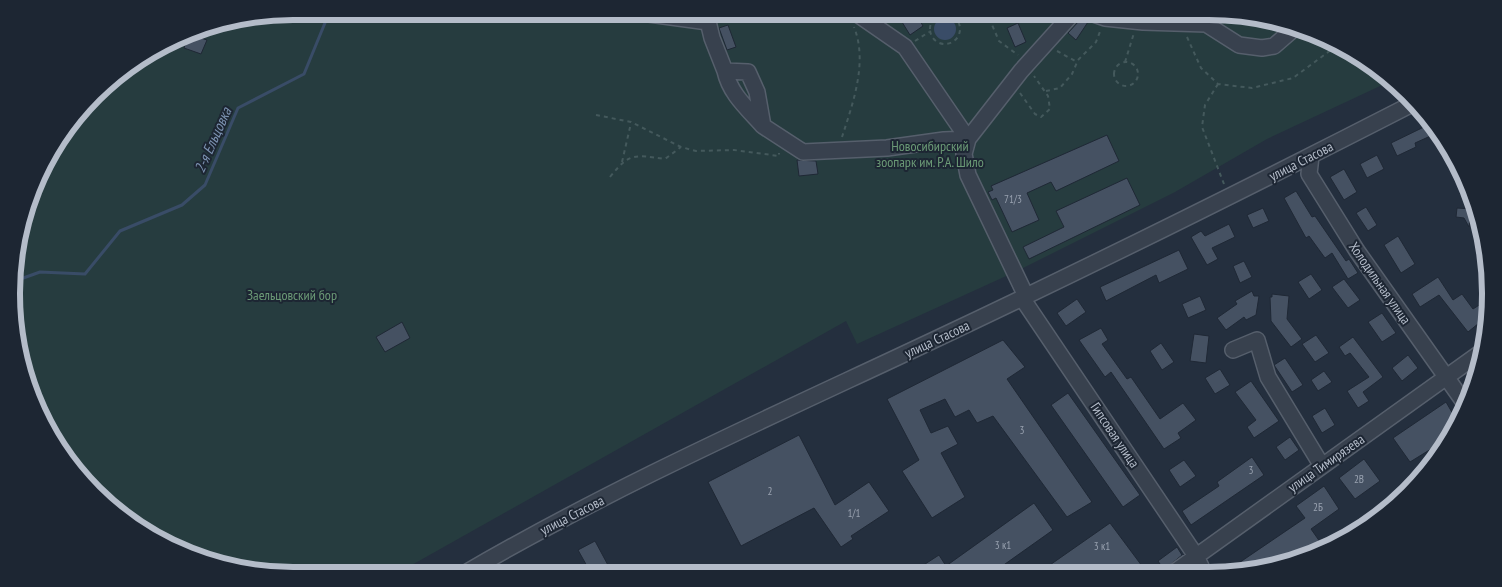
<svg xmlns="http://www.w3.org/2000/svg" width="1502" height="587" font-family="'PT Sans Narrow',sans-serif">
  <style>
    .green { fill: #263c3f }
    .water { fill: #394c67 }
    .lines { fill: none; stroke-linecap: round; stroke-linejoin: round }
    .stream { stroke: #394c67; stroke-width: 3 }
    .building { fill: #455162; stroke: #1f2835 }
    .minor-casing { stroke: #565f6c; stroke-width: 18 }
    .path { stroke: #44595c; stroke-width: 2; stroke-dasharray: 4 4; stroke-linecap: butt }
    .minor { stroke: #38414e; stroke-width: 15 }
    .labels { text-anchor: middle; stroke-width: 4; stroke-linejoin: round; paint-order: stroke }
    .number-label { font-size: 11px; fill: #98a1af }
    .park-label { font-size: 14px; fill: #6b9a76; stroke: #1d2633 }
    .street-label { font-size: 14px; fill: #b4bcc9; stroke: #1d2633 }
    .water-label { font-size: 15px; font-style: italic; fill: #7c92b1; stroke: #1d2633 }
    .rim { fill: none; stroke: #b4bcc9; stroke-width: 6 }
  </style>
  <rect width="100%" height="100%" fill="#242f3e"/>
  <path class="green" d="M 293,11 L 1208,11 L 1299,26 L 1393,80 L 1267,139 L 1175,192 L 1015,272 L 857,344 L 846,321 L 394,575 L 294,576 L 203,561 L 122,518 L 59,450 L 17,349 L 14,256 L 49,153 L 108,81 L 203,26 Z"/>
  <path class="water" d="M934 29a11 11 0 1 1 22 0a11 11 0 1 1-22 0Z"/>
  <g class="lines">
    <path class="stream" d="M 15,281 L 40,272 L 85,274 L 120,231 L 182,205 L 205,185 L 238,108 L 304,74 L 327,18 L 328,11"/>
  </g>
  <path class="building" d="M 916,14 L 923,26 L 910,35 L 902,22 Z
    M 1083,20 L 1088,22 L 1076,40 L 1068,33 L 1079,21 Z
    M 1018,23 L 1026,42 L 1015,47 L 1007,28 Z
    M 728,25 L 736,47 L 727,50 L 719,28 Z
    M 189,34 L 207,40 L 201,54 L 184,48 Z
    M 1428,125 L 1435,134 L 1415,143 L 1416,147 L 1397,156 L 1391,143 Z
    M 1107,135 L 1119,161 L 1056,191 L 1051,182 L 1027,193 L 1039,220 L 1012,232 L 996,198 L 992,200 L 988,192 L 993,190 L 991,186 Z
    M 1377,155 L 1384,169 L 1367,178 L 1360,164 Z
    M 797,160 L 816,161 L 818,174 L 799,176 Z
    M 1344,169 L 1357,192 L 1344,200 L 1330,177 Z
    M 1127,178 L 1140,205 L 1029,259 L 1023,247 L 1064,227 L 1056,211 Z
    M 1296,191 L 1312,217 L 1315,216 L 1346,261 L 1349,259 L 1358,273 L 1348,279 L 1332,253 L 1325,258 L 1309,236 L 1306,238 L 1284,198 Z
    M 1366,207 L 1377,225 L 1368,231 L 1356,213 Z
    M 1263,208 L 1269,221 L 1253,228 L 1247,215 Z
    M 1457,208 L 1471,209 L 1469,227 L 1464,218 L 1456,217 Z
    M 1229,224 L 1235,237 L 1212,248 L 1218,259 L 1207,265 L 1191,237 L 1201,231 L 1205,236 Z
    M 1398,236 L 1415,264 L 1401,273 L 1384,245 Z
    M 1179,250 L 1188,269 L 1159,283 L 1156,275 L 1106,301 L 1100,287 Z
    M 1244,261 L 1252,277 L 1240,283 L 1233,266 Z
    M 1311,274 L 1322,290 L 1309,299 L 1298,282 Z
    M 1438,277 L 1453,300 L 1462,294 L 1473,309 L 1487,300 L 1484,319 L 1468,332 L 1439,295 L 1420,307 L 1412,294 Z
    M 1344,279 L 1360,300 L 1348,308 L 1332,287 Z
    M 1252,291 L 1254,296 L 1259,296 L 1256,315 L 1246,320 L 1244,317 L 1226,330 L 1217,318 L 1237,304 L 1235,301 Z
    M 1272,294 L 1289,296 L 1287,319 L 1302,339 L 1291,347 L 1271,321 L 1270,297 L 1272,297 Z
    M 1200,296 L 1206,310 L 1188,318 L 1182,304 Z
    M 1077,299 L 1086,312 L 1066,326 L 1057,313 Z
    M 1382,313 L 1396,333 L 1382,342 L 1368,322 Z
    M 402,322 L 410,338 L 385,352 L 376,337 Z
    M 1101,328 L 1108,340 L 1102,344 L 1127,379 L 1131,377 L 1160,419 L 1183,403 L 1196,420 L 1178,433 L 1181,438 L 1164,449 L 1111,372 L 1105,377 L 1079,340 Z
    M 1194,334 L 1209,336 L 1206,363 L 1190,361 Z
    M 1316,335 L 1329,353 L 1315,362 L 1302,344 Z
    M 1353,337 L 1383,377 L 1363,392 L 1369,401 L 1358,408 L 1347,391 L 1369,377 L 1350,353 L 1345,356 L 1339,347 Z
    M 1003,340 L 1025,367 L 1007,379 L 1092,502 L 1067,517 L 993,416 L 977,423 L 969,410 L 955,417 L 945,399 L 920,410 L 931,433 L 948,426 L 958,444 L 941,453 L 965,497 L 932,518 L 902,471 L 919,460 L 887,399 Z
    M 1161,343 L 1174,362 L 1162,370 L 1150,351 Z
    M 1408,355 L 1418,368 L 1402,381 L 1392,368 Z
    M 1285,358 L 1303,385 L 1292,392 L 1274,365 Z
    M 1220,369 L 1230,385 L 1215,394 L 1205,378 Z
    M 1324,371 L 1332,382 L 1318,391 L 1311,380 Z
    M 1251,381 L 1279,421 L 1254,438 L 1247,427 L 1256,420 L 1235,392 Z
    M 1068,393 L 1140,495 L 1123,507 L 1051,405 Z
    M 1446,402 L 1457,421 L 1449,438 L 1410,462 L 1393,438 Z
    M 1325,408 L 1335,425 L 1322,433 L 1312,416 Z
    M 799,435 L 835,505 L 869,482 L 889,511 L 851,536 L 853,539 L 841,547 L 814,508 L 741,546 L 708,482 Z
    M 1290,437 L 1299,450 L 1285,460 L 1276,447 Z
    M 1252,457 L 1264,475 L 1191,525 L 1182,511 L 1219,486 L 1217,482 Z
    M 1364,459 L 1380,481 L 1355,499 L 1339,478 Z
    M 1184,460 L 1196,476 L 1180,487 L 1169,470 Z
    M 1414,479 L 1416,481 L 1397,503 L 1391,495 Z
    M 1324,486 L 1339,509 L 1311,529 L 1325,549 L 1246,573 L 1224,573 L 1305,518 L 1296,506 Z
    M 1034,503 L 1053,530 L 991,574 L 927,574 L 922,566 L 939,555 L 946,566 Z
    M 1110,523 L 1145,570 L 1140,574 L 1037,574 Z
    M 595,541 L 609,567 L 592,575 L 578,550 Z
    M 1177,547 L 1182,555 L 1164,570 L 1158,561 Z"/>
  <g class="lines">
    <g class="minor-casing">
      <path id="minor" d="M 627,11 L 708,22
        M 853,11 L 905,47 L 968,139
        M 1085,11 L 1105,18 L 1143,22 L 1206,24 L 1239,45 L 1262,48 L 1274,46 L 1297,26
        M 706,13 L 712,38 L 725,71
        M 763,126 C 748,109 730,94 725,71 L 748,72 L 757,92 L 763,126 L 803,152 L 887,148 L 944,140 L 968,139
        M 1311,156 L 1309,174 L 1357,251 L 1466,405
        M 1026,296 L 968,175 L 964,154 L 968,139 L 1021,71 L 1075,11
        M 1022,298 L 1196,556 L 1204,573
        M 1233,350 L 1257,340 L 1268,377 L 1322,466
        M 1173,573 L 1480,353
        M 462,575 C 614,486 775,415 934,340 C 1095,264 1254,185 1412,104"/>
    </g>
    <path class="path" d="M 986,11 L 999,41 L 1018,55
      M930 29a15 15 0 1 1 30 0a15 15 0 1 1-30 0Z
      M 959,22 L 987,17
      M 1187,37 L 1201,68 L 1218,84 L 1252,88 L 1293,78 L 1335,47
      M 915,41 L 929,32
      M 1057,51 L 1077,62
      M 1125,62 L 1134,33
      M1114 74a12 12 0 1 1 24 0a12 12 0 1 1-24 0Z
      M 1218,84 L 1205,105 L 1202,127 L 1224,184
      M 1046,91 L 1060,88 L 1072,74 L 1078,60 L 1096,42 L 1101,29
      M 1020,93 L 1035,114 L 1041,117 L 1050,109 L 1048,96 L 1034,76
      M 596,115 L 631,122 L 681,147 L 696,151 L 734,150 L 779,156 L 779,153
      M 842,137 C 853,103 868,62 854,27
      M 622,162 L 631,123
      M 610,177 C 630,152 634,155 665,159 L 681,147"/>
    <use href="#minor" class="minor"/>
  </g>
  <g class="labels">
    <g class="number-label">
      <text x="1013" y="203">71/3</text>
      <text x="1022" y="434">3</text>
      <text x="1251" y="474">3</text>
      <text x="1359" y="483">2В</text>
      <text x="770" y="495">2</text>
      <text x="1318" y="511">2Б</text>
      <text x="854" y="517">1/1</text>
      <text x="1003" y="549">3 к1</text>
      <text x="1102" y="550">3 к1</text>
    </g>
    <g class="park-label">
      <text x="930" y="151">Новосибирский<tspan x="930" dy="16">зоопарк им. Р.А. Шило</tspan></text>
      <text x="292" y="300">Заельцовский бор</text>
    </g>
    <g class="street-label">
      <text transform="translate(1301 161) rotate(-27)" y="5">улица Стасова</text>
      <text transform="translate(1380 283) rotate(55)" y="5">Холодильная улица</text>
      <text transform="translate(937 339) rotate(-25)" y="5">улица Стасова</text>
      <text transform="translate(1115 435) rotate(56)" y="5">Гипсовая улица</text>
      <text transform="translate(1326 463) rotate(-35)" y="5">улица Тимирязева</text>
      <text transform="translate(572 515) rotate(-27)" y="5">улица Стасова</text>
    </g>
    <g class="water-label">
      <text transform="translate(213 140) rotate(-66)" y="5">2-я Ельцовка</text>
    </g>
  </g>
  <path d="M0 0H1502V587H0ZM293 20H1209A273 273 0 0 1 1482 293V294A273 273 0 0 1 1209 567H293A273 273 0 0 1 20 294V293A273 273 0 0 1 293 20Z" fill="#1d2633" fill-rule="evenodd"/>
  <path class="rim" d="M293 20H1209A273 273 0 0 1 1482 293V294A273 273 0 0 1 1209 567H293A273 273 0 0 1 20 294V293A273 273 0 0 1 293 20Z"/>
</svg>
